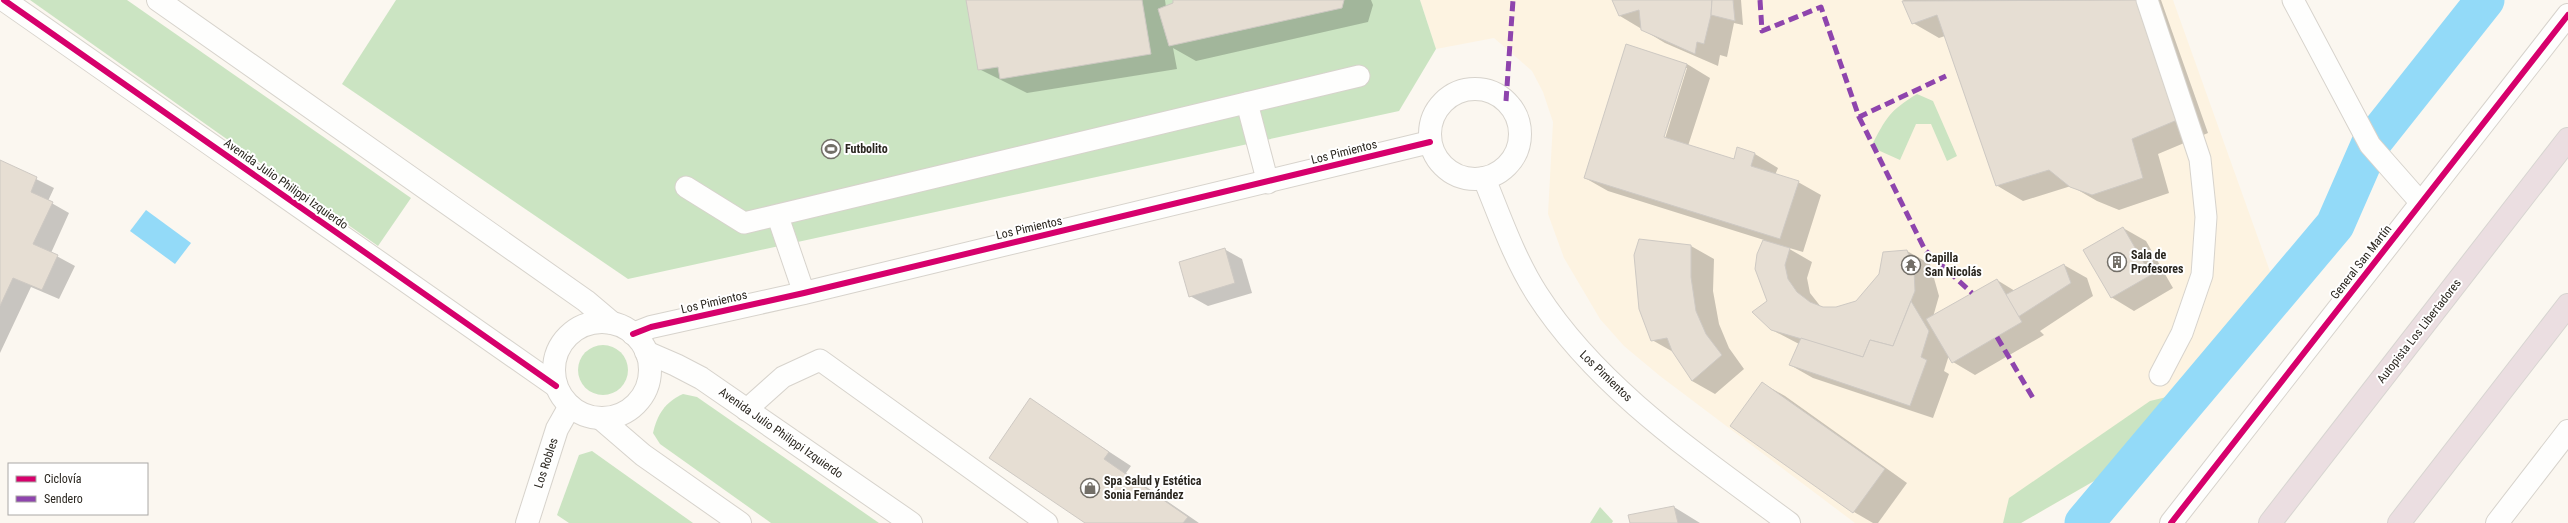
<svg xmlns="http://www.w3.org/2000/svg" width="2568" height="523" font-family="'Roboto Condensed',sans-serif">
<style>
.built{fill:#fdf3e1}
.green{fill:#cbe4c2}
.water{fill:#93daf8}
.shadow{fill:#0003;fill-rule:evenodd}
.lines{fill:none;stroke-linecap:round;stroke-linejoin:round}
.canal{stroke:#93daf8;stroke-width:39}
.building{fill:#e6ded3;stroke:#cec9c3}
.service-casing{stroke:#d7d3cc;stroke-width:23}
.minor-casing{stroke:#d7d3cc;stroke-width:24}
.tertiary-casing{stroke:#d7d3cc;stroke-width:24}
.motorway-casing{stroke:#d7d5d1;stroke-width:24}
.service{stroke:#fefefd;stroke-width:21}
.minor{stroke:#fefefd;stroke-width:22}
.tertiary{stroke:#fefefd;stroke-width:22}
.motorway{stroke:#ebdee1;stroke-width:22}
.quiet{stroke:#8e44ad;stroke-width:5;stroke-dasharray:10 5;stroke-linecap:butt}
.cycleway-casing{stroke:#fff;stroke-width:8}
.cycleway{stroke:#d6006c;stroke-width:6}
.labels{text-anchor:middle;dominant-baseline:central;stroke-width:4;stroke-linejoin:round;paint-order:stroke}
.poi-label{font-size:12px;font-weight:bold;fill:#2a261f;stroke:#fff;text-anchor:start}
.street-label{font-size:12px;fill:#2a261f;stroke:#fff}
</style>
<rect width="100%" height="100%" fill="#fbf7f0"/>
<!-- built -->
<polygon class="built" points="1420,0 2173,0 2272,277 2183,393 2101,477 2021,523 1855,523 1660,376 1624,346 1600,319 1564,258 1548,214 1553,122 1543,92 1532,71 1494,38 1436,49"/>
<!-- green -->
<g class="green">
<polygon points="30,0 127,0 411,198 378,246"/>
<polygon points="396,0 1420,0 1436,49 1399,111 628,279 342,84"/>
<path d="M1917 94 1933 101 1957 156 1947 161 1931 124H1916L1900 160 1871 147C1886 118 1889 111 1917 94Z"/>
<circle cx="603" cy="370" r="25"/>
<polygon points="2183,393 2101,477 2021,523 2003,523 2009,498 2150,401"/>
<path d="M683 394 697 397 879 523H771L660 444 653 433C657 415 665 402 683 394Z"/>
<polygon points="592,451 693,523 569,523 557,515 579,455"/>
<polygon points="1600,507 1613,521 1612,523 1590,523"/>
</g>
<!-- water -->
<polygon class="water" points="146,210 191,243 175,264 130,231"/>
<!-- shadow -->
<g class="shadow">
<polygon points="967,0 1165,0 1166,7 1175,3 1174,0 1371,0 1373,5 1368,22 1196,61 1173,48 1177,69 1027,93 979,69"/>
<polygon points="1613,0 1741,0 1743,25 1734,23 1727,57 1720,55 1718,66 1665,43 1620,16"/>
<polygon points="1903,0 2161,0 2208,133 2158,154 2169,193 2119,210 2097,201 2071,186 2023,201 1996,185 1945,36 1939,38 1913,23"/>
<path d="M1626 45 1687 64 1710 78 1688 146 1734 160 1738 149 1755 154 1778 168 1775 175 1798 182 1821 195 1803 252 1786 247 1812 262 1807 278 1810 293 1821 307 1836 308 1856 302 1907 251 1930 264 1939 296 1933 317 1997 280 2015 291 2064 265 2087 278 2093 296 2040 331 2044 335 1975 375 1953 362 1949 355 1944 371 1949 374 1933 418 1813 378 1790 365 1799 344 1772 330 1769 301 1758 254 1764 240 1608 191 1585 178ZM1685 68H1687L1664 142 1662 141Z"/>
<polygon points="0,161 54,188 48,201 69,213 51,253 75,266 59,299 31,287 0,353"/>
<polygon points="2123,228 2146,241 2173,288 2134,311 2111,297"/>
<polygon points="1691,246 1714,259 1713,291 1719,324 1729,348 1744,369 1715,394 1692,381 1675,353 1652,340"/>
<polygon points="1224,249 1242,259 1252,293 1208,306 1190,296"/>
<polygon points="1762,383 1785,396 1907,483 1878,523 1873,523 1854,512 1732,426"/>
<polygon points="1030,400 1131,466 1126,473 1199,523 1086,523"/>
<polygon points="1674,507 1700,523 1631,523"/>
</g>
<g class="lines">
<!-- canal -->
<polyline class="canal" points="2084,523 2335,225 2370,145 2485,0"/>
</g>
<!-- building -->
<g class="building">
<polygon points="966,0 1142,0 1151,54 1000,79 998,67 978,70"/>
<polygon points="1173,0 1344,0 1342,8 1169,46 1158,9 1173,3"/>
<polygon points="1612,0 1712,0 1711,15 1704,44 1697,42 1695,54 1641,30 1639,10 1619,16"/>
<polygon points="1712,0 1733,0 1735,21 1711,15"/>
<polygon points="2140,0 2182,118 2132,139 2143,178 2092,195 2070,187 2049,170 1996,186 1937,15 1912,24 1902,1"/>
<polygon points="1626,44 1687,64 1664,137 1734,159 1737,147 1755,153 1751,166 1799,181 1780,239 1584,178"/>
<polygon points="0,160 37,177 31,192 53,202 33,244 58,255 42,290 13,278 0,306"/>
<polygon points="2123,227 2151,275 2111,298 2083,250"/>
<polygon points="1639,239 1691,245 1691,277 1696,311 1706,334 1722,355 1692,381 1672,351 1667,338 1651,341 1639,309 1634,255"/>
<polygon points="1763,240 1790,248 1785,265 1788,279 1797,292 1810,302 1823,307 1836,307 1856,301 1879,274 1883,252 1907,250 1914,270 1915,291 1893,346 1870,340 1863,357 1771,330 1752,312 1767,301 1755,269 1757,254"/>
<polygon points="1225,248 1235,283 1189,297 1179,262"/>
<polygon points="2064,264 2071,283 2018,317 2005,295"/>
<polygon points="1997,279 2022,322 1952,363 1926,319"/>
<polygon points="1911,301 1929,331 1921,357 1927,360 1910,406 1789,365 1801,338 1863,357 1870,340 1893,346"/>
<polygon points="1762,382 1885,469 1853,513 1730,426"/>
<polygon points="1030,398 1109,452 1104,459 1188,517 1183,523 1085,523 989,458"/>
<polygon points="1674,506 1678,523 1630,523 1628,515"/>
</g>
<g class="lines">
<!-- service casing -->
<g class="service-casing">
<g id="service">
<polyline points="2147,0 2200,159 2206,217 2202,275 2182,333 2160,375"/>
<polyline points="2293,0 2370,145 2421,203"/>
<polyline points="1247,103 1268,183"/>
<polyline points="686,187 744,223 1359,76"/>
<polyline points="778,217 804,293"/>
<polyline points="746,410 783,377 820,360 1047,523"/>
</g>
</g>
<!-- minor casing -->
<g class="minor-casing">
<g id="minor">
<polyline points="4,0 556,386"/>
<polyline points="158,0 586,301 612,323"/>
<circle cx="1475" cy="134" r="45"/>
<path d="M1484 178C1500 217 1514 258 1537 294 1598 389 1699 456 1789 523"/>
<circle cx="602" cy="370" r="48"/>
<polyline points="633,334 651,327 804,293 1430,142"/>
<polyline points="646,352 676,365 701,378 911,523"/>
<polyline points="600,418 643,455 740,523"/>
<polyline points="527,523 557,429 570,406"/>
</g>
</g>
<!-- tertiary casing -->
<g class="tertiary-casing">
<g id="tertiary">
<polyline points="2171,523 2568,15"/>
<polyline points="2497,523 2568,431"/>
</g>
</g>
<!-- motorway casing -->
<g class="motorway-casing">
<g id="motorway">
<polyline points="2270,523 2568,139"/>
<polyline points="2399,523 2568,305"/>
</g>
</g>
<!-- service -->
<use href="#service" class="service"/>
<!-- minor -->
<use href="#minor" class="minor"/>
<!-- tertiary -->
<use href="#tertiary" class="tertiary"/>
<!-- motorway -->
<use href="#motorway" class="motorway"/>
<!-- quiet -->
<g class="quiet">
<polyline points="1760,0 1762,31 1821,7 1859,117 1946,76"/>
<polyline points="1506,101 1513,0"/>
<polyline points="1859,117 1925,250 1972,293"/>
<polyline points="1997,337 2033,398"/>
</g>
<!-- cycleway casing -->
<g class="cycleway-casing">
<g id="cycleway">
<polyline points="4,0 556,386"/>
<polyline points="633,334 651,327 804,293 1430,142"/>
<polyline points="2171,523 2568,15"/>
</g>
</g>
<!-- cycleway -->
<use href="#cycleway" class="cycleway"/>
</g>
<!-- icons -->
<defs>
<g id="stadium-ring" transform="scale(1)"><circle r="9.5" fill="#fff" stroke="#736f68" stroke-width="1.5"/><path d="M0-5a6.5 5 0 1 0 0 10a6.5 5 0 1 0 0-10ZM-3.5-1.8h7v3.6h-7Z" fill="#736f68"/></g>
<g id="building-ring" transform="scale(1)"><circle r="9.5" fill="#fff" stroke="#736f68" stroke-width="1.5"/><path d="M-4-6H4V6H1V3H-1V6H-4ZM-2.5-4.3h1.7v1.8h-1.7ZM.8-4.3h1.7v1.8H.8ZM-2.5-1h1.7V.8h-1.7ZM.8-1h1.7V.8H.8Z" fill="#736f68"/></g>
<g id="temple-ring" transform="scale(1)"><circle r="9.5" fill="#fff" stroke="#736f68" stroke-width="1.5"/><path d="M0-6L5-2H3V0L6.5 2.5H4V6H1.5V3h-3V6H-4V2.5H-6.5L-3 0V-2H-5Z" fill="#736f68"/></g>
<g id="shop-ring" transform="scale(1)"><circle r="9.5" fill="#fff" stroke="#736f68" stroke-width="1.5"/><path d="M-5-2.5h2.3a2.7 3.5 0 0 1 5.4 0H5L5.5 6h-11ZM-1.5-2.5h3a1.5 2.3 0 0 0-3 0Z" fill="#736f68"/></g>
</defs>
<g fill-rule="evenodd">
<use href="#stadium-ring" x="831" y="149"/>
<use href="#building-ring" x="2117" y="262"/>
<use href="#temple-ring" x="1911" y="265"/>
<use href="#shop-ring" x="1090" y="488"/>
</g>
<g class="labels">
<!-- poi labels -->
<g class="poi-label">
<text x="845" y="149">Futbolito</text>
<text x="2131" y="255">Sala de<tspan x="2131" dy="14">Profesores</tspan></text>
<text x="1925" y="258">Capilla<tspan x="1925" dy="14">San Nicolás</tspan></text>
<text x="1104" y="481">Spa Salud y Estética<tspan x="1104" dy="14">Sonia Fernández</tspan></text>
</g>
<!-- street labels -->
<g class="street-label">
<text transform="translate(1344 152) rotate(-14)">Los Pimientos</text>
<text transform="translate(286 184) rotate(35)">Avenida Julio Philippi Izquierdo</text>
<text transform="translate(1029 228) rotate(-13)">Los Pimientos</text>
<text transform="translate(2361 262) rotate(-52)">General San Martín</text>
<text transform="translate(714 302) rotate(-13)">Los Pimientos</text>
<text transform="translate(2419 331) rotate(-52)">Autopista Los Libertadores</text>
<text transform="translate(1606 376) rotate(44)">Los Pimientos</text>
<text transform="translate(781 433) rotate(35)">Avenida Julio Philippi Izquierdo</text>
<text transform="translate(546 463) rotate(-72)">Los Robles</text>
</g>
</g>
<!-- legend -->
<rect x="8" y="463" width="140" height="52" fill="#ffffff" stroke="#aaa8a5"/>
<rect x="16" y="476" width="20" height="6" fill="#d6006c" stroke="#aaa8a5"/>
<text x="44" y="483" font-size="12" fill="#2a261f">Ciclovía</text>
<rect x="16" y="496" width="20" height="6" fill="#8e44ad" stroke="#aaa8a5"/>
<text x="44" y="503" font-size="12" fill="#2a261f">Sendero</text>
</svg>
